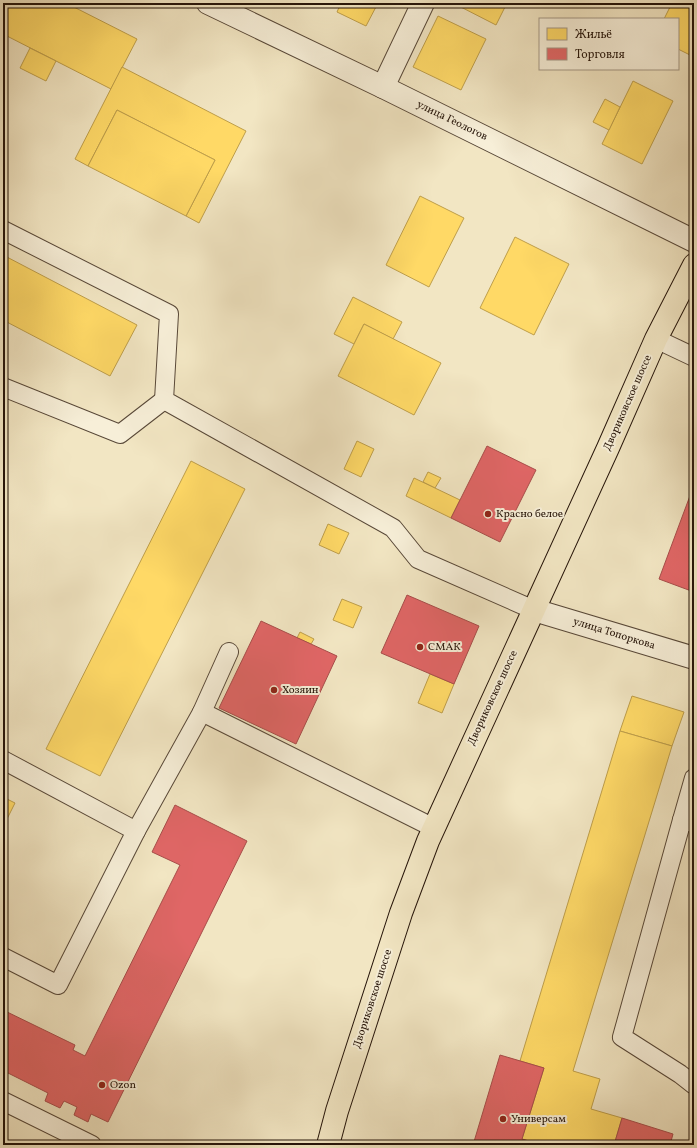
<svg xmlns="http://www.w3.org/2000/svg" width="697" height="1148" font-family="Vollkorn,serif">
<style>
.homes{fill:#ffd966;stroke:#be9e4a}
.shops{fill:#e06666;stroke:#a84d4a}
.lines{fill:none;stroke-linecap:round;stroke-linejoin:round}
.lane-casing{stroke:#584838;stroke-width:20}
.street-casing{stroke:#584838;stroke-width:24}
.primary-casing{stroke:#251409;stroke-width:24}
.lane{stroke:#f7efd8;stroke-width:18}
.street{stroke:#f7efd8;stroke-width:22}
.primary{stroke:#f2e6c3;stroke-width:22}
.poi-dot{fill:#8f2418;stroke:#f7efd8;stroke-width:1.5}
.labels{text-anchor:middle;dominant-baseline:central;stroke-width:4;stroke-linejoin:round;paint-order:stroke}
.street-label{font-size:11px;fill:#251409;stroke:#f7efd8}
.poi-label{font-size:11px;fill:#251409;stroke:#f7efd8;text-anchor:start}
</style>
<rect width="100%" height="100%" fill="#f2e6c3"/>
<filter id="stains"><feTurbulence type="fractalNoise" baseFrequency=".005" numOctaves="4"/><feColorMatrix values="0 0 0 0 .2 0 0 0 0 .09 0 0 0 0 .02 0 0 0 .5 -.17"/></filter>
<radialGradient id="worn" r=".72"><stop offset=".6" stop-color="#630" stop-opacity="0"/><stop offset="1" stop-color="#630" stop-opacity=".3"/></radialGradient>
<!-- homes -->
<g class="homes">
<polygon points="3,3 66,3 137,39 111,89 3,34"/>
<polygon points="341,3 378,3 366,26 337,12"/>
<polygon points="455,3 507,3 496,25 455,4"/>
<polygon points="672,3 694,3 694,57 678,49 678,19 664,19"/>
<polygon points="438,16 486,39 461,90 413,67"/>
<polygon points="30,48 56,61 46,81 20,68"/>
<polygon points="122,67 246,131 199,223 186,216 215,160 117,110 88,166 75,159"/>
<polygon points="633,81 673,101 642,164 602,144"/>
<polygon points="605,99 620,107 609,130 593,122"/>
<polygon points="117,110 215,160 186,216 88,166"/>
<polygon points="420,196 464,218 429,287 386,265"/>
<polygon points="515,237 569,264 534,335 480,308"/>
<polygon points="3,255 137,325 110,376 3,320"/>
<polygon points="353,297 402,322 393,339 364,324 354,344 334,334"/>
<polygon points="364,324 441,363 414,415 338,376"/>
<polygon points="357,441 374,449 361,477 344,469"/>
<polygon points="191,461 245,489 100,776 46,749"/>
<polygon points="428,472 441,478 435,488 423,482"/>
<polygon points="414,478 460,500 451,518 406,496"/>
<polygon points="328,524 349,533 339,554 319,545"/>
<polygon points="342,599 362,607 353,628 333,620"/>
<polygon points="300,632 314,639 311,644 297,638"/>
<polygon points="430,674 454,684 442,713 418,703"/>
<polygon points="632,696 684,712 672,746 620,731"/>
<polygon points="620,731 672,746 573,1071 600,1079 591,1109 622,1118 614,1145 542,1145 522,1139 544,1068 520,1061"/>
<polygon points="3,797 15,803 3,827"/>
</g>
<!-- shops -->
<g class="shops">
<polygon points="487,446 536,470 500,542 451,518"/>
<polygon points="694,485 694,592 659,579"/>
<polygon points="407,595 479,626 454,684 381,653"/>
<polygon points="261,621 337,656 296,744 219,708"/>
<polygon points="175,805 247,841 108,1122 91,1114 88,1122 74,1115 77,1107 64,1101 60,1108 45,1101 48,1093 6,1072 3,1077 3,1010 75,1045 73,1050 85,1056 180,865 152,852"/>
<polygon points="500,1055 544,1068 522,1139 542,1145 473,1145"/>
<polygon points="622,1118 673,1134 670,1145 614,1145"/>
</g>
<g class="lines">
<!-- lane casing -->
<g class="lane-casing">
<g id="lane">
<polyline points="3,230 169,314 164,400 393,528 418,559 534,610"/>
<polyline points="656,339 694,357"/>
<polyline points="3,387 120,434 164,400"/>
<polyline points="229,652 202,712 434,828"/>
<polyline points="3,760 136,831"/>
<polyline points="682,820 694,778"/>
<polyline points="694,823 682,820 622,1037 680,1074 694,1085"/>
<polyline points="3,957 58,985 136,831 202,712"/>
<polyline points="3,1101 92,1145"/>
</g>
</g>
<!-- street casing -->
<g class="street-casing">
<g id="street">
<polyline points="208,3 383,87 694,241"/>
<polyline points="383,87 423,3"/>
<polyline points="534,610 694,658"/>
</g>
</g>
<!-- primary casing -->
<g class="primary-casing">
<polyline id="primary" points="328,1145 337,1111 401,913 428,841 608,448 656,339 694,265"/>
</g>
<!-- lane -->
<use href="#lane" class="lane"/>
<!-- street -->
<use href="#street" class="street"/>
<!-- primary -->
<use href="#primary" class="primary"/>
</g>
<!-- markers -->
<g class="poi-dot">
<circle cx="488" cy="514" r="4"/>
<circle cx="420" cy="647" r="4"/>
<circle cx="274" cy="690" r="4"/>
<circle cx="102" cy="1085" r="4"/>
<circle cx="503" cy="1119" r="4"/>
</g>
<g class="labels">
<!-- street labels -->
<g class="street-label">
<text transform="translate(452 121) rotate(26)">улица Геологов</text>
<text transform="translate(628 403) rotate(-66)">Двориковское шоссе</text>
<text transform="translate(614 634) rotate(17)">улица Топоркова</text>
<text transform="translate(493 698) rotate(-65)">Двориковское шоссе</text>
<text transform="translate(373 999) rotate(-72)">Двориковское шоссе</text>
</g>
<!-- poi labels -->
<g class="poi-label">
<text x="496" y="514">Красно белое</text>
<text x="428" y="647">СМАК</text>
<text x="282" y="690">Хозяин</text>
<text x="110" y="1085">Ozon</text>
<text x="511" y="1119">Универсам</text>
</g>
</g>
<!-- margin -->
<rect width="697" height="1148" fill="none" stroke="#f2e6c3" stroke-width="16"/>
<rect x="4" y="4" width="689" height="1140" fill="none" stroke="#251409" stroke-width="2"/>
<rect x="8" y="8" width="681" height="1132" fill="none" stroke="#251409"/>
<!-- legend -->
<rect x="539" y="18" width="140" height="52" fill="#f7efd8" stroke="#a39785"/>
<rect x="547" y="28" width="20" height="12" fill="#ffd966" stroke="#a39785"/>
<text x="575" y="38" font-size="12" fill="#251409">Жильё</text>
<rect x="547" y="48" width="20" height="12" fill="#e06666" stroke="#a39785"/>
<text x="575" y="58" font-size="12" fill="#251409">Торговля</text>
<rect width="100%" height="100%" filter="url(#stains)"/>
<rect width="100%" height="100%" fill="url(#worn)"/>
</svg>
